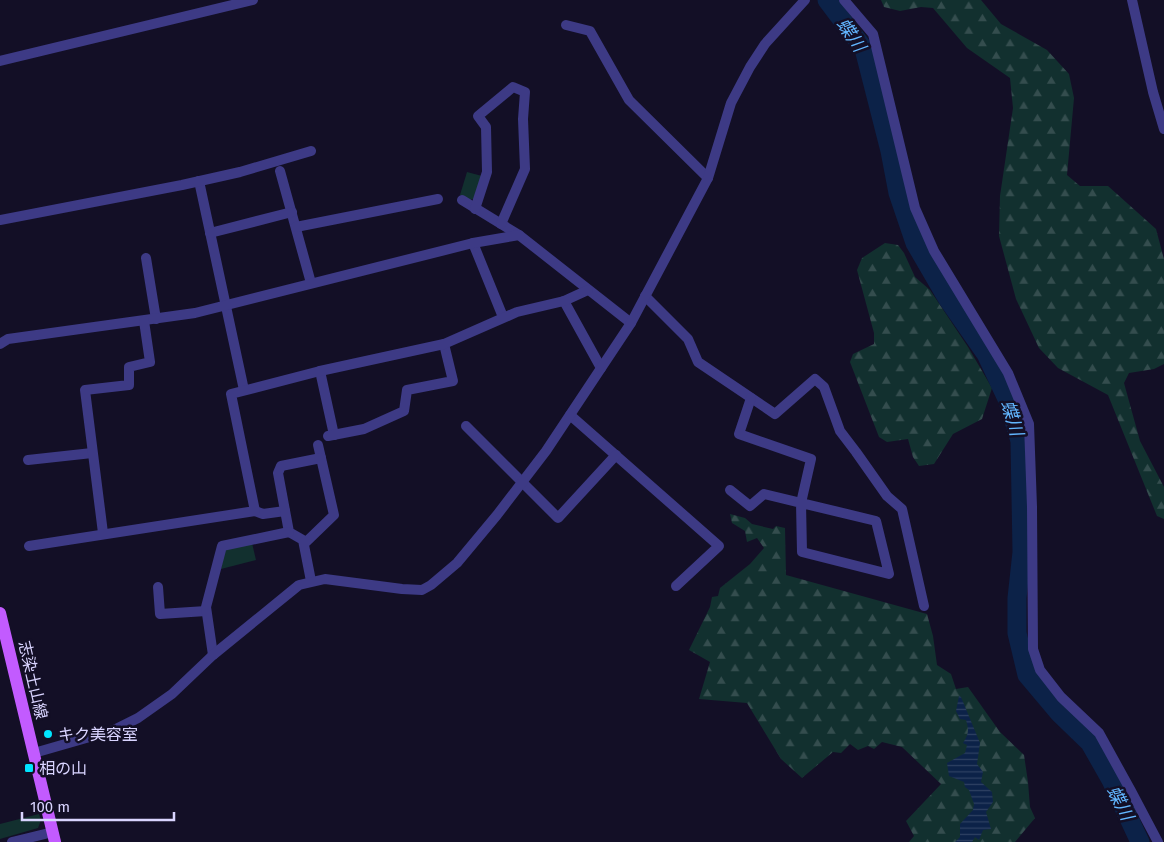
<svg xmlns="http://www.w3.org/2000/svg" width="1164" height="842" font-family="'Fira Sans','Noto Sans JP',sans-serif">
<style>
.green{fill:#12302f}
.forest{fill:url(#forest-firs)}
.water{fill:url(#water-rules)}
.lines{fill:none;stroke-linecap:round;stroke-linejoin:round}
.river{stroke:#0c2248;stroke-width:19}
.minor{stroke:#3d3a85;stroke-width:10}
.major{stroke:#c25bff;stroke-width:12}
.poi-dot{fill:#00e5ff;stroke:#130f26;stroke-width:2}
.labels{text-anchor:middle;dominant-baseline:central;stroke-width:5;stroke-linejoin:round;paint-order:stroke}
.street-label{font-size:16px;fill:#d9d4ff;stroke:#130f26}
.poi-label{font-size:16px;fill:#d9d4ff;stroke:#130f26;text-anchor:start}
.water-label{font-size:18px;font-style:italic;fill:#62b6ff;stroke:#130f26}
</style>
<defs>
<pattern id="forest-firs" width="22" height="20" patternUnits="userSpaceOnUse" patternTransform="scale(1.25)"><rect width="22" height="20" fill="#12302f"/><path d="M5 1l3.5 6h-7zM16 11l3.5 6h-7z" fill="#344d4e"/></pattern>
<pattern id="water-rules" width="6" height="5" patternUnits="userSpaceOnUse" patternTransform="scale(1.25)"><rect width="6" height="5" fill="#0c2248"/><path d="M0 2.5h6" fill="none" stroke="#2f4163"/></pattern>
</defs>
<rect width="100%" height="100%" fill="#130f26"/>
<!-- green -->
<g class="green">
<polygon points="467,172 482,176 476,198 470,200 460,195"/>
<polygon points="252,543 256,560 221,569 225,549"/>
<polygon points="39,814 41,820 38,828 0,839 0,824"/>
</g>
<!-- forest -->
<g class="forest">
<polygon points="881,0 981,0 1001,24 1047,50 1069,74 1074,98 1067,175 1080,186 1108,186 1156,229 1164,259 1164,364 1154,369 1129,373 1124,383 1140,441 1164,487 1164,519 1157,516 1108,395 1058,368 1039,348 1016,299 999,236 1000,196 1013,108 1010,78 967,48 933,8 921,7 900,11 884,7"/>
<polygon points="885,243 898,245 904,253 915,277 930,290 968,347 992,388 982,419 953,434 934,464 919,466 913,457 908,439 887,442 879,437 850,362 853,354 874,344 874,333 857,270 862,258"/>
<polygon points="730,514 745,518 752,524 773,529 776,526 785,528 786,575 927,614 933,636 937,665 951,674 956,689 968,687 1000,732 1024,755 1028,782 1030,807 1035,818 1015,842 909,842 914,836 906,821 941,784 902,747 882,742 874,749 868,746 858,750 850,744 841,753 833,752 802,778 781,759 747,703 699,699 710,662 689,650 710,607 712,597 718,596 720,588 750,564 764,548 757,538 747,542 745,531 732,523"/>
</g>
<!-- water -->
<path class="water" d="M959 696 961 697 980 743 977 764 983 772 981 782 992 792 993 802 986 812 991 829 983 830 979 840 975 837 972 842H955L960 837V824L973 810 974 804 969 790 965 787 964 782 949 776 947 763 965 753 967 745 963 743C969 734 969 730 966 720L960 719 956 711Z"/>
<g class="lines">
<!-- river -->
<polyline class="river" points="827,0 864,49 890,151 898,193 915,243 947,298 986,354 1008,401 1020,441 1022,552 1017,598 1017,633 1027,675 1059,713 1090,743 1111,780 1140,842"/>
<!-- minor -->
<g class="minor">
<polyline points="844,0 873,34 915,208 934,251 1008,373 1029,424 1032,507 1033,649 1040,670 1061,697 1099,733 1131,791 1158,842"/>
<polyline points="1132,0 1153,92 1164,129"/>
<polyline points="566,25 590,31 629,100 708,178"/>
<polyline points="0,61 253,0"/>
<polyline points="280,171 311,283"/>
<polyline points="199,181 244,390"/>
<polyline points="462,200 519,235"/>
<polyline points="475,209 487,172 486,127 478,116 513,87 525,92 523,119 525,169 501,224"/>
<polyline points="0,220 182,185 240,172 311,151"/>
<polyline points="296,227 438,199"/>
<polyline points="210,233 292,212"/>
<polyline points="473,243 503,317"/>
<polyline points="146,258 156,319"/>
<polyline points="645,296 688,339 698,362 775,414 815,379 824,387 840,431 856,452 887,496 902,509 924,606"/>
<polyline points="564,301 601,368"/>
<polyline points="0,344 8,339 195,313 473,243 519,235 631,323"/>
<polyline points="320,371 334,435"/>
<polyline points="570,415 719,546 676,586"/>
<polyline points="466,426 558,518 616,455"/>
<polyline points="328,436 364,429 404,411 407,390 453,381 444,344"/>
<polyline points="318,445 321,458"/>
<polyline points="28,460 92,453"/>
<polyline points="730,490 750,506 764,494 876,521 889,574 802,552 801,503 811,459 739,434 751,398"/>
<polyline points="255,511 263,514 285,511"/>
<polyline points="103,533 85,390 129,385 129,367 150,362 144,321"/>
<polyline points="304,544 334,515 321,458 281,466 278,473 289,532 303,540 311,581"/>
<polyline points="29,546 255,511 231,394 320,371 444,344 517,312 564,301 588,290"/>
<polyline points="158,587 160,614 206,611"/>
<polyline points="213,655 206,607 222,546 289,532"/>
<polyline points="34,753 114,730 138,718 172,694 213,655 299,585 325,579 402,589 422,590 431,585 457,563 497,515 546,451 631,323 708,178 731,103 750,67 765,44 805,0"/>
<polyline points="12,842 53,832"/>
</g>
<!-- major -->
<polyline class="major" points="0,613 55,842"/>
</g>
<!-- markers -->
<g class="poi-dot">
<circle cx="48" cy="734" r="5"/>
<rect x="24" y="763" width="10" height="10" rx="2.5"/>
</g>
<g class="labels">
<!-- street labels -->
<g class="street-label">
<text transform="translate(33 680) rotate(77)">志染土山線</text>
</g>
<!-- poi labels -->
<g class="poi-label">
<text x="58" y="734">キク美容室</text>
<text x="39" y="768">相の山</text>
</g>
<!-- water labels -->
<g class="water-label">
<text transform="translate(851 35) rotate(56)">蝶川</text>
<text transform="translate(1012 418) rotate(73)">蝶川</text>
<text transform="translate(1120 803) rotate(63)">蝶川</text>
</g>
</g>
<!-- scale -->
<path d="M22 812v8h152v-8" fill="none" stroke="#d9d4ff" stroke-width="2.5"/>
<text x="30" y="812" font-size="15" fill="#d9d4ff" stroke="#130f26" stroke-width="4" paint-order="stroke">100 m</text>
</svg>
